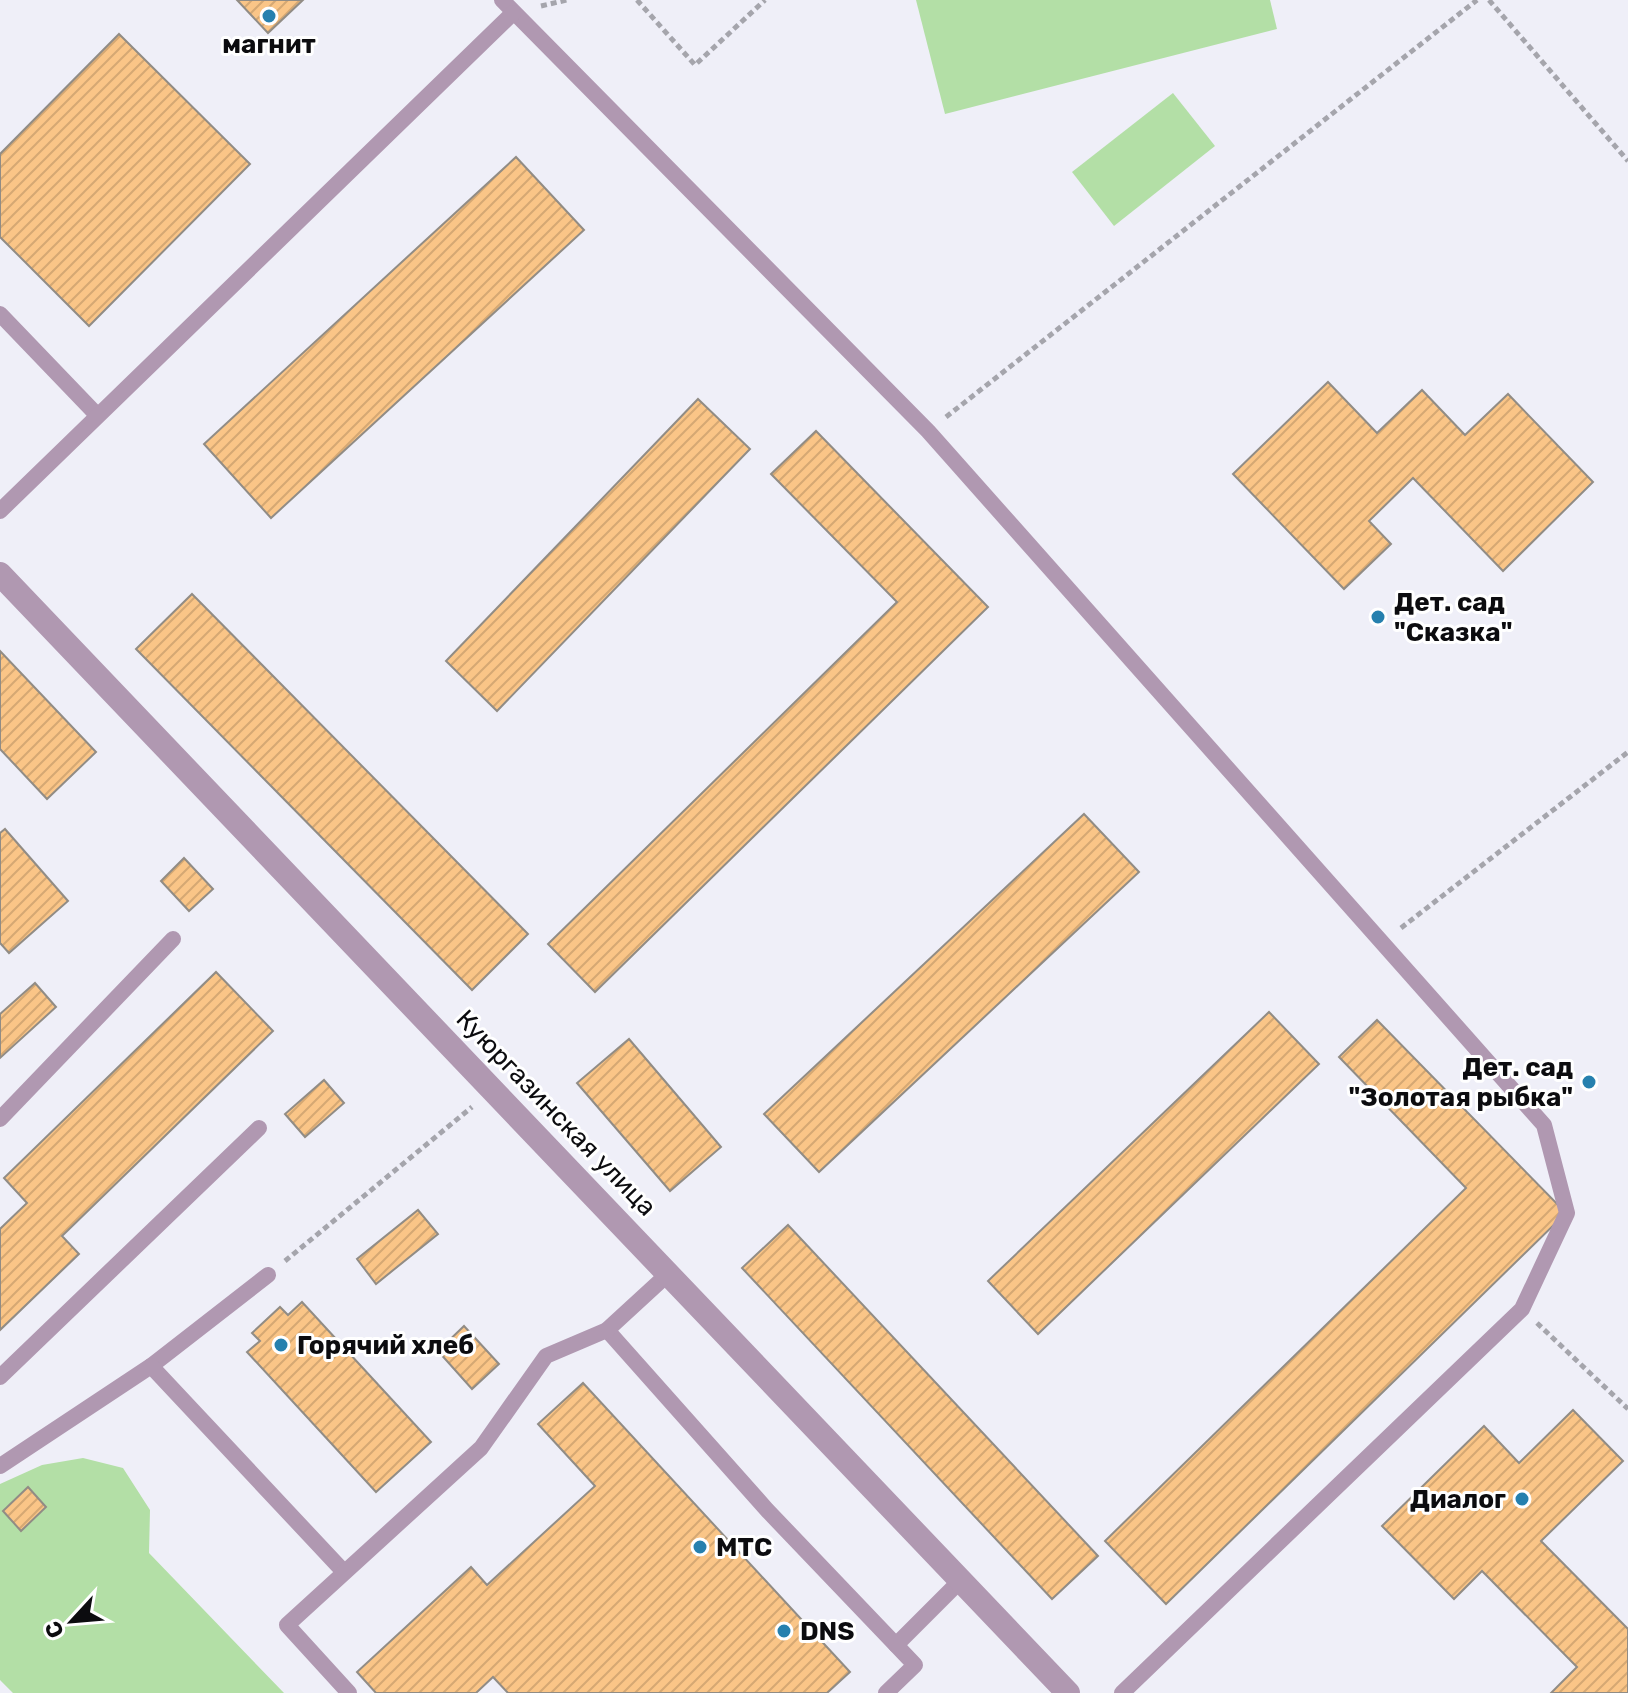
<svg xmlns="http://www.w3.org/2000/svg" width="1628" height="1693" font-family="Rubik,sans-serif">
<style>
.grass{fill:#b3dfa6}
.building{fill:url(#building-hatch);stroke:#918c85;stroke-width:2}
.lines{fill:none;stroke-linecap:round;stroke-linejoin:round}
.path{stroke:#a5a5ac;stroke-width:5;stroke-dasharray:6 4;stroke-linecap:butt}
.lane{stroke:#b098b1;stroke-width:16}
.street{stroke:#b098b1;stroke-width:24}
.poi-dot{fill:#2680ae;stroke:#fff;stroke-width:3}
.labels{text-anchor:middle;dominant-baseline:central;stroke-width:6;stroke-linejoin:round;paint-order:stroke}
.poi-label{font-size:26px;font-weight:bold;fill:#0c0c0f;stroke:#fff;text-anchor:start}
.street-label{font-size:26px;fill:#0c0c0f;stroke:#fff}
</style>
<defs>
<pattern id="building-hatch" width="6" height="6" patternUnits="userSpaceOnUse" patternTransform="scale(2)"><rect width="6" height="6" fill="#fac587"/><path d="M-1 1l2-2M0 6l6-6M5 7l2-2" fill="none" stroke="#d5a873"/></pattern>
</defs>
<rect width="100%" height="100%" fill="#efeff8"/>
<!-- grass -->
<g class="grass">
<polygon points="916,0 1270,0 1277,29 945,114"/>
<polygon points="1173,93 1215,146 1114,226 1072,172"/>
<polygon points="83,1458 123,1468 150,1510 149,1553 284,1693 13,1693 0,1680 0,1484 42,1465"/>
</g>
<!-- building -->
<g class="building">
<polygon points="237,0 303,0 268,33"/>
<polygon points="119,34 250,164 89,326 0,237 0,154"/>
<polygon points="516,157 584,230 271,518 204,444"/>
<polygon points="1328,382 1377,433 1422,390 1465,435 1508,394 1593,482 1503,571 1413,478 1369,521 1391,544 1344,589 1233,474"/>
<polygon points="698,399 750,449 497,711 446,661"/>
<polygon points="816,431 988,607 595,992 548,944 897,602 771,474"/>
<polygon points="192,594 528,934 472,990 136,649"/>
<polygon points="0,651 96,752 47,799 0,749"/>
<polygon points="1084,814 1139,872 819,1172 764,1114"/>
<polygon points="5,829 68,901 9,953 0,943 0,833"/>
<polygon points="184,858 213,889 189,911 161,881"/>
<polygon points="216,972 273,1031 62,1236 79,1254 0,1330 0,1229 27,1203 4,1178"/>
<polygon points="35,983 56,1007 0,1058 0,1014"/>
<polygon points="1269,1012 1319,1064 1038,1334 988,1281"/>
<polygon points="1377,1020 1566,1213 1166,1604 1105,1541 1466,1188 1339,1057"/>
<polygon points="629,1039 721,1147 670,1191 577,1083"/>
<polygon points="324,1080 344,1103 305,1137 285,1114"/>
<polygon points="418,1210 438,1234 376,1284 357,1259"/>
<polygon points="788,1225 1098,1556 1052,1599 742,1268"/>
<polygon points="302,1302 431,1442 376,1492 247,1352 260,1341 252,1333 280,1307 288,1315"/>
<polygon points="464,1326 499,1364 472,1389 438,1351"/>
<polygon points="583,1383 850,1672 827,1693 508,1693 493,1677 476,1693 376,1693 357,1672 471,1567 487,1585 595,1486 538,1424"/>
<polygon points="1573,1410 1623,1461 1541,1541 1628,1629 1628,1693 1551,1693 1577,1667 1482,1571 1454,1599 1382,1526 1484,1426 1519,1463"/>
<polygon points="28,1487 46,1507 21,1531 3,1511"/>
</g>
<g class="lines">
<!-- path -->
<g class="path">
<polyline points="637,0 695,65 765,0"/>
<polyline points="1489,0 1628,161"/>
<polyline points="541,6 567,0"/>
<polyline points="946,417 1477,0"/>
<polyline points="1401,928 1628,752"/>
<polyline points="285,1261 472,1107"/>
<polyline points="1537,1323 1628,1409"/>
</g>
<!-- lane -->
<g class="lane">
<polyline points="502,0 928,431 1544,1125 1567,1213 1522,1309 1122,1693"/>
<polyline points="0,314 97,415"/>
<polyline points="0,511 513,13"/>
<polyline points="0,1119 173,939"/>
<polyline points="607,1330 767,1510 896,1645"/>
<polyline points="151,1366 268,1275"/>
<polyline points="0,1377 259,1128"/>
<polyline points="0,1466 151,1366 344,1572"/>
<polyline points="349,1693 287,1625 481,1448 546,1356 607,1330 669,1273"/>
<polyline points="886,1693 915,1665 896,1645 961,1580"/>
</g>
<!-- street -->
<polyline class="street" points="0,574 1068,1693"/>
</g>
<!-- markers -->
<g class="poi-dot">
<circle cx="269" cy="16" r="8"/>
<circle cx="1378" cy="617" r="8"/>
<circle cx="1589" cy="1082" r="8"/>
<circle cx="281" cy="1345" r="8"/>
<circle cx="1522" cy="1499" r="8"/>
<circle cx="700" cy="1547" r="8"/>
<circle cx="784" cy="1631" r="8"/>
</g>
<g class="labels">
<!-- poi labels -->
<g class="poi-label">
<text x="269" y="44" text-anchor="middle">магнит</text>
<text x="1394" y="602">Дет. сад<tspan x="1394" dy="30">"Сказка"</tspan></text>
<text x="1573" y="1067" text-anchor="end">Дет. сад<tspan x="1573" dy="30">"Золотая рыбка"</tspan></text>
<text x="297" y="1345">Горячий хлеб</text>
<text x="1506" y="1499" text-anchor="end">Диалог</text>
<text x="716" y="1547">МТС</text>
<text x="800" y="1631">DNS</text>
</g>
<!-- street labels -->
<g class="street-label">
<text transform="translate(556 1113) rotate(46)">Куюргазинская улица</text>
</g>
</g>
<!-- north arrow -->
<g transform="translate(72 1621) rotate(244)" stroke="#ffffff" stroke-width="6" paint-order="stroke">
<path d="M0-6L14 30L0 20L-14 30Z" fill="#0c0c0f"/>
<text y="-12" font-size="22" font-weight="bold" text-anchor="middle" fill="#0c0c0f">С</text>
</g>
</svg>
